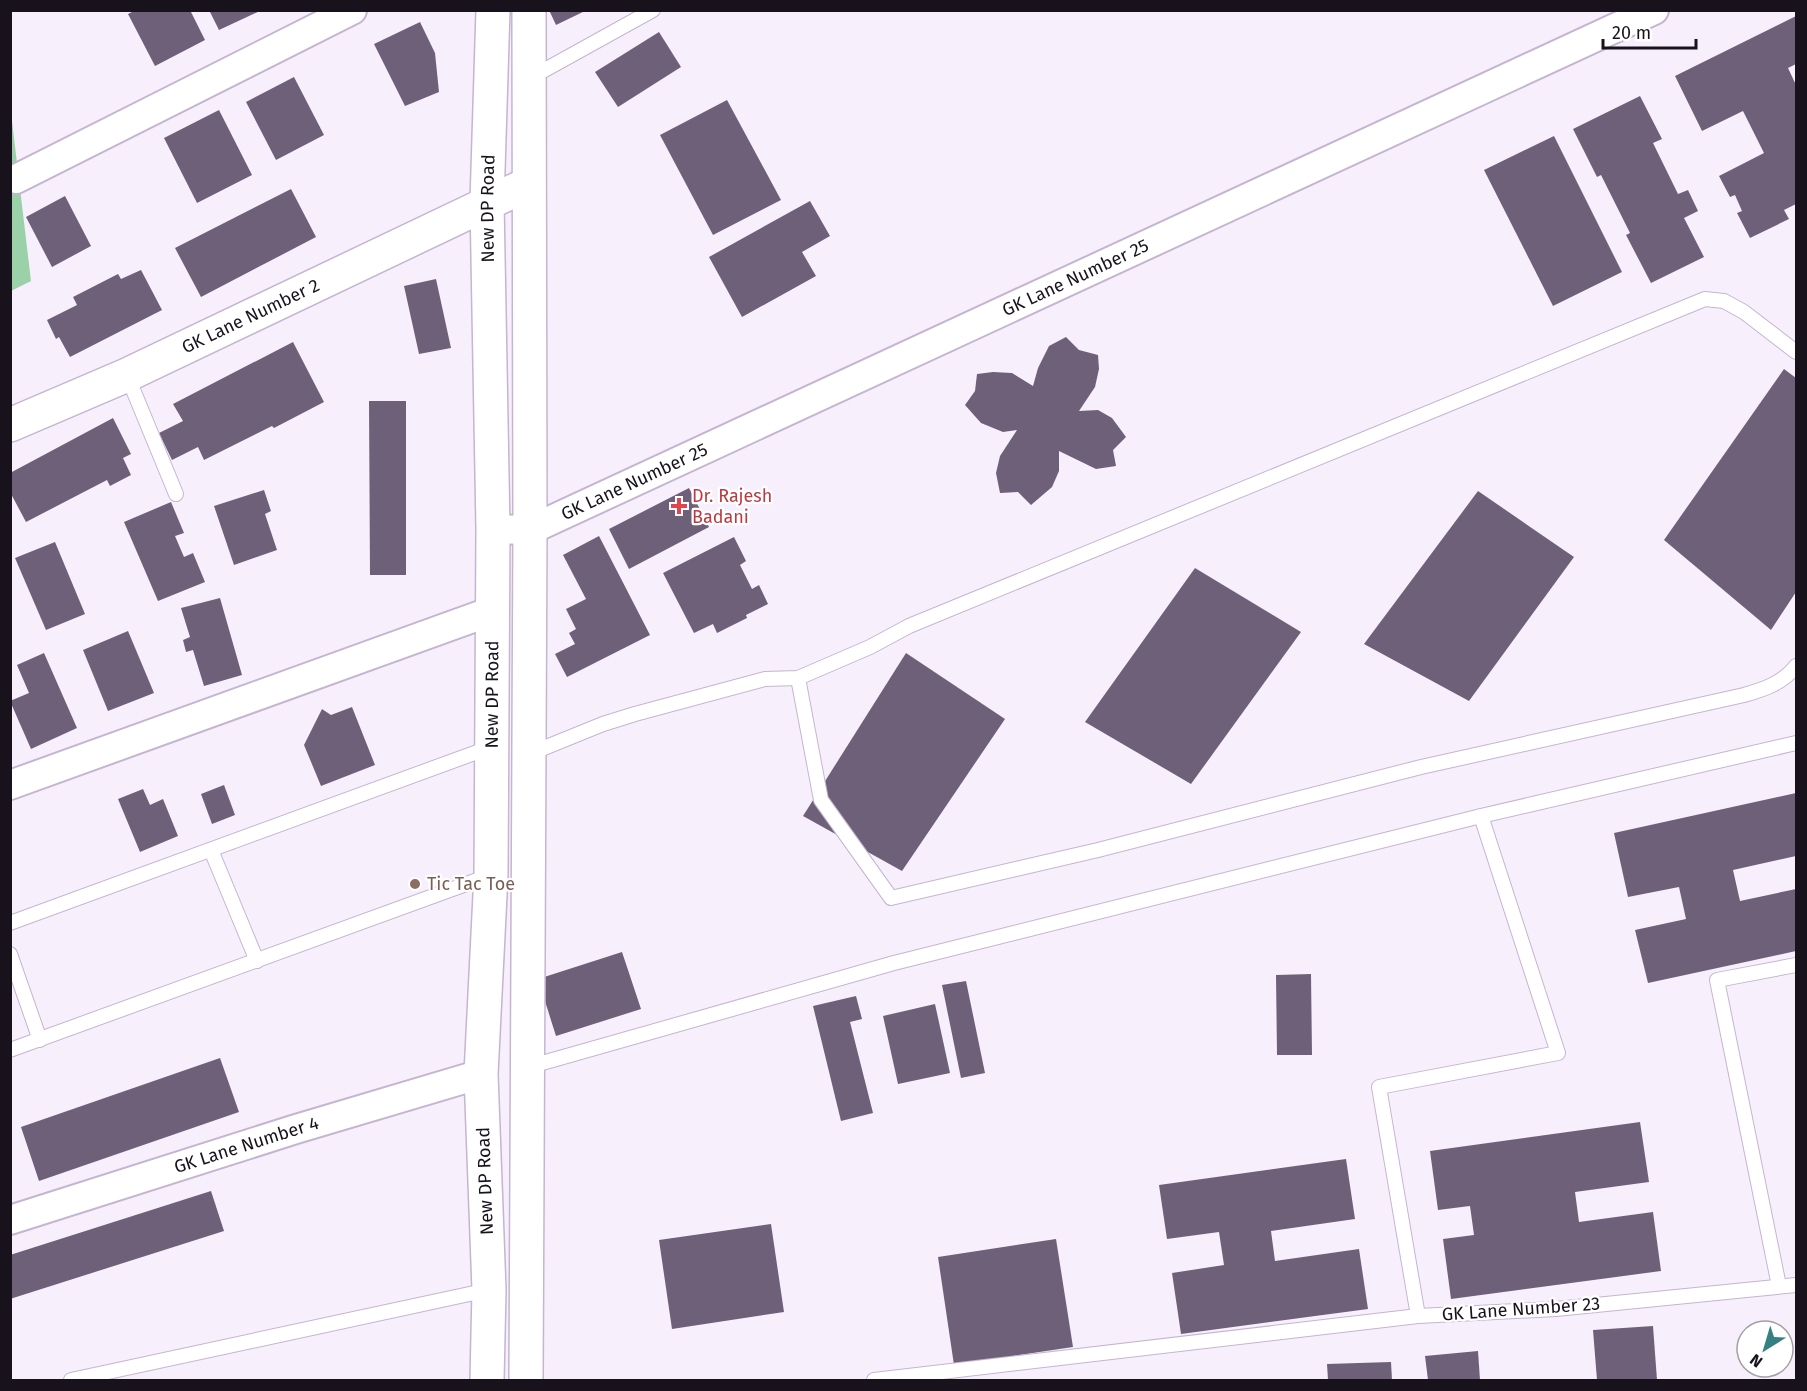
<svg xmlns="http://www.w3.org/2000/svg" width="1807" height="1391" font-family="'Fira Sans',sans-serif">
<style>
.green{fill:#9bd1a8}
.building{fill:#6e6078}
.lines{fill:none;stroke-linecap:round;stroke-linejoin:round}
.service-casing{stroke:#c5b5d0;stroke-width:16}
.minor-casing{stroke:#c5b5d0;stroke-width:32}
.tertiary-casing{stroke:#c5b5d0;stroke-width:36}
.secondary-casing{stroke:#c5b5d0;stroke-width:36}
.service{stroke:#fff;stroke-width:14}
.minor{stroke:#fff;stroke-width:28}
.tertiary{stroke:#fff;stroke-width:33}
.secondary{stroke:#fff;stroke-width:33}
.health-dot{fill:#e0444e;stroke:#fff;stroke-width:2}
.education-dot{fill:#8d6e63;stroke:#fff;stroke-width:2}
.labels{text-anchor:middle;dominant-baseline:central;stroke-width:4.5;stroke-linejoin:round;paint-order:stroke}
.street-label{font-size:18px;fill:#18121c;stroke:#fff}
.health-label{font-size:18px;fill:#be3a42;stroke:#fff;text-anchor:start}
.education-label{font-size:18px;fill:#785e54;stroke:#fff;text-anchor:start}
</style>
<rect width="100%" height="100%" fill="#f7f0fc"/>
<!-- green -->
<polygon class="green" points="10,104 31,281 11,291 10,291"/>
<!-- building -->
<g class="building">
<polygon points="136,10 190,10 205,40 155,66 128,14"/>
<polygon points="209,10 262,10 219,30"/>
<polygon points="549,10 587,10 556,25"/>
<polygon points="1796,16 1796,64 1788,68 1796,85 1796,204 1784,210 1789,219 1750,238 1737,213 1742,211 1735,195 1730,197 1719,176 1764,153 1743,111 1702,131 1675,76"/>
<polygon points="420,22 435,53 439,92 405,106 374,44"/>
<polygon points="659,32 681,67 618,107 595,72"/>
<polygon points="294,77 324,135 276,160 246,102"/>
<polygon points="1640,96 1662,139 1653,143 1678,194 1688,190 1698,211 1684,218 1704,257 1651,283 1626,235 1630,233 1601,175 1597,177 1573,129"/>
<polygon points="727,100 781,200 713,235 660,135"/>
<polygon points="219,110 252,175 197,203 164,138"/>
<polygon points="1554,136 1622,272 1553,306 1484,170"/>
<polygon points="291,189 316,237 201,297 175,248"/>
<polygon points="65,196 91,246 52,267 26,217"/>
<polygon points="810,201 830,236 802,252 816,276 742,317 709,257"/>
<polygon points="141,270 162,310 70,357 59,337 56,339 47,320 77,305 73,297 118,274 121,279"/>
<polygon points="436,279 451,348 419,354 404,286"/>
<polygon points="1066,337 1079,350 1098,355 1099,369 1095,387 1079,411 1098,410 1112,418 1126,437 1113,450 1116,466 1096,469 1059,451 1059,471 1052,487 1031,505 1018,492 1000,493 996,473 1000,456 1017,430 1003,432 981,423 965,405 975,391 977,374 993,372 1012,373 1033,386 1038,368 1049,346"/>
<polygon points="293,342 324,402 274,428 272,426 204,460 198,447 172,460 159,433 183,421 173,404"/>
<polygon points="1784,369 1796,378 1796,592 1771,630 1664,540"/>
<polygon points="369,401 406,401 406,575 370,575"/>
<polygon points="113,418 131,454 123,458 131,475 110,486 107,480 26,522 10,492 10,473"/>
<polygon points="689,488 709,527 629,569 609,529"/>
<polygon points="264,490 271,511 265,514 277,550 234,565 214,506"/>
<polygon points="1478,491 1574,557 1469,701 1364,644"/>
<polygon points="171,502 184,533 175,536 184,557 193,553 205,582 158,601 124,522"/>
<polygon points="599,536 650,635 567,677 555,654 575,644 569,633 576,629 566,609 586,599 563,555"/>
<polygon points="734,537 746,561 740,565 752,589 759,585 768,604 746,615 747,618 717,633 713,624 694,633 663,573"/>
<polygon points="55,542 85,614 46,630 15,558"/>
<polygon points="1195,568 1301,632 1191,784 1085,722"/>
<polygon points="220,598 242,675 204,686 193,650 186,652 183,640 190,637 181,608"/>
<polygon points="128,631 154,693 108,711 83,650"/>
<polygon points="44,653 77,728 31,749 10,701 29,693 17,665"/>
<polygon points="906,653 1005,719 902,871 803,816"/>
<polygon points="352,707 375,765 321,786 304,745 322,709 331,715"/>
<polygon points="224,785 235,815 212,824 201,794"/>
<polygon points="143,789 150,805 163,799 178,836 140,852 118,799"/>
<polygon points="1796,793 1796,856 1733,870 1740,901 1796,889 1796,951 1648,983 1635,930 1686,919 1679,887 1628,897 1614,833"/>
<polygon points="622,952 641,1009 556,1036 538,979"/>
<polygon points="1311,974 1312,1055 1277,1055 1276,975"/>
<polygon points="966,981 985,1073 961,1078 942,985"/>
<polygon points="856,996 862,1019 850,1022 873,1113 841,1121 813,1006"/>
<polygon points="935,1004 950,1073 898,1084 883,1016"/>
<polygon points="220,1058 239,1112 39,1181 21,1127"/>
<polygon points="1640,1122 1649,1182 1575,1192 1579,1222 1653,1212 1661,1271 1451,1299 1443,1239 1474,1235 1470,1206 1438,1210 1430,1151"/>
<polygon points="1346,1159 1355,1219 1271,1231 1275,1261 1359,1249 1368,1309 1181,1334 1172,1273 1224,1265 1219,1232 1167,1239 1159,1185"/>
<polygon points="211,1191 224,1231 10,1299 10,1255"/>
<polygon points="771,1224 784,1312 672,1329 659,1240"/>
<polygon points="1056,1239 1073,1347 954,1365 938,1257"/>
<polygon points="1653,1326 1657,1380 1597,1380 1593,1330"/>
<polygon points="1478,1351 1480,1380 1428,1380 1425,1356"/>
<polygon points="1391,1362 1392,1380 1328,1380 1327,1364"/>
</g>
<g class="lines">
<!-- service casing -->
<g class="service-casing">
<g id="service">
<polyline points="532,77 653,10"/>
<polyline points="127,375 176,494"/>
<path d="M798 678 821 800 891 898 1098 850 1421 767 1744 695C1765 689 1783 683 1796 666"/>
<polyline points="529,754 603,724 635,714 765,679 798,678 870,647 909,626 1705,299 1724,301 1744,312 1796,352"/>
<polyline points="211,850 257,961"/>
<polyline points="10,923 491,747"/>
<polyline points="10,954 40,1040"/>
<polyline points="10,1050 491,875"/>
<polyline points="528,1067 894,963 1481,816 1796,743"/>
<polyline points="1779,1286 1717,980 1796,965"/>
<polyline points="1418,1316 1379,1087 1558,1053 1481,816"/>
<polyline points="71,1380 488,1290"/>
<polyline points="874,1380 1418,1316 1556,1309 1796,1285"/>
</g>
</g>
<!-- minor casing -->
<g class="minor-casing">
<g id="minor">
<polyline points="16,179 352,10"/>
<path id="s1" d="M493 529 530 530 1654 10"/>
<polyline points="10,785 492,611"/>
<path id="s2" d="M10 1220 296 1129 481 1074"/>
</g>
</g>
<!-- tertiary casing -->
<g class="tertiary-casing">
<g id="tertiary">
<path id="s3" d="M10 425 127 375 528 184"/>
</g>
</g>
<!-- secondary casing -->
<g class="secondary-casing">
<g id="secondary">
<path id="s4" d="M487 1380 489 1290 481 1074 491 875 493 529 487 202 493 10"/>
<polyline points="526,1380 530,530 529,10"/>
</g>
</g>
<!-- service -->
<use href="#service" class="service"/>
<!-- minor -->
<use href="#minor" class="minor"/>
<!-- tertiary -->
<use href="#tertiary" class="tertiary"/>
<!-- secondary -->
<use href="#secondary" class="secondary"/>
</g>
<!-- markers -->
<path class="health-dot" d="M676 497h6v6h6v6h-6v6h-6v-6h-6v-6h6z"/>
<circle class="education-dot" cx="415" cy="884" r="6"/>
<g class="labels">
<!-- street labels -->
<g class="street-label">
<text stroke="none"><textPath href="#s4" startOffset="1172">New DP Road</textPath></text>
<text stroke="none"><textPath href="#s1" startOffset="638">GK Lane Number 25</textPath></text>
<text stroke="none"><textPath href="#s3" startOffset="264">GK Lane Number 2</textPath></text>
<text stroke="none"><textPath href="#s1" startOffset="152">GK Lane Number 25</textPath></text>
<text stroke="none"><textPath href="#s4" startOffset="686">New DP Road</textPath></text>
<text stroke="none"><textPath href="#s2" startOffset="248">GK Lane Number 4</textPath></text>
<text transform="translate(485 1181) rotate(-92)">New DP Road</text>
<text transform="translate(1521 1309) rotate(-4)">GK Lane Number 23</text>
</g>
<!-- health labels -->
<g class="health-label">
<text x="692" y="496">Dr. Rajesh<tspan x="692" dy="21">Badani</tspan></text>
</g>
<!-- education labels -->
<g class="education-label">
<text x="427" y="884">Tic Tac Toe</text>
</g>
</g>
<!-- border -->
<rect width="1807" height="1391" fill="none" stroke="#18121c" stroke-width="24"/>
<!-- north arrow -->
<g transform="translate(1765 1349) rotate(217)"><circle r="28" fill="#ffffff" stroke="#a3a0a4" stroke-width="1.5"/>
<path d="M0-4.5L10 22L0 15L-10 22Z" fill="#367f83"/>
<text y="-9" font-size="16" font-weight="bold" text-anchor="middle" fill="#18121c">N</text>
</g>
<!-- scale -->
<path d="M1603 39v9h93v-9" fill="none" stroke="#18121c" stroke-width="3"/>
<text x="1612" y="39" font-size="18" fill="#18121c" stroke="#ffffff" stroke-width="4.5" paint-order="stroke">20 m</text>
</svg>
